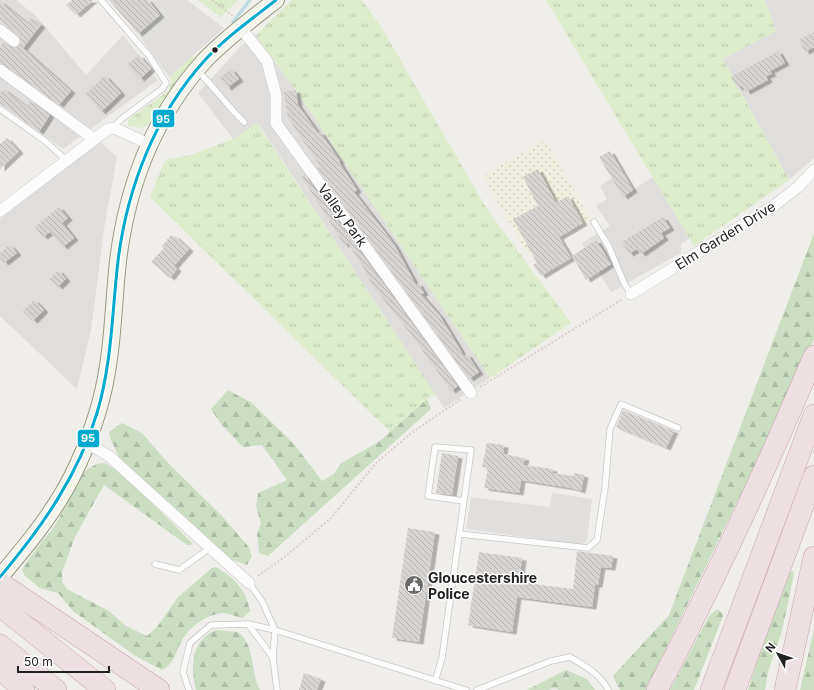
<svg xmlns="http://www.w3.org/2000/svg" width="814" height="690" font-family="Inter,sans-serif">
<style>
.residential{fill:#dfdedc}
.farmland{fill:url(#farmland-dots)}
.grass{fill:url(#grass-tufts)}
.forest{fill:url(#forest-firs)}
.parking{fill:#e0dfde}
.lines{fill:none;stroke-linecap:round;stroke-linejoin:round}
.stream{stroke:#bfdbe3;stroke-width:3.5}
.building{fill:url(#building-back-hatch);filter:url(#shadow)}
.lane-casing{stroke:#c9c8c7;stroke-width:7}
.street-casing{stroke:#c9c8c7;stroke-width:12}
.secondary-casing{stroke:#999a82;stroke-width:18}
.highway-casing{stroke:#c5a2ac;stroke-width:22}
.path{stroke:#dccecd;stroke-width:2;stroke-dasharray:2 2;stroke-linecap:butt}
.lane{stroke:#fdfcfc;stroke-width:5.5}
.street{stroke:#fdfcfc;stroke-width:11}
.secondary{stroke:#f4f4ed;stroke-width:16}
.highway{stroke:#ece0e2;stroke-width:21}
.bus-1-casing{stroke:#fff;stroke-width:6}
.bus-1{stroke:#00a9ce;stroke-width:3}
.bus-dot{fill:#222;stroke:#fff;stroke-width:1.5}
.labels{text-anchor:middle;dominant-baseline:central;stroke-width:3;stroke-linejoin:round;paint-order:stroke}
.street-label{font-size:14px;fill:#222;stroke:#fff}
.poi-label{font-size:14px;font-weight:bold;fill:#222;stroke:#fff;text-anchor:start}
.line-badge{stroke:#fff;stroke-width:1.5}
.badge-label{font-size:11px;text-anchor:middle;font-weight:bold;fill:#fff}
</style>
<defs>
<pattern id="farmland-dots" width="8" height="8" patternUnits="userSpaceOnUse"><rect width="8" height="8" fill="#efefdf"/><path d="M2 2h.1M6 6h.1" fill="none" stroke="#cdcdbf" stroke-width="1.8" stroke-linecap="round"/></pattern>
<pattern id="grass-tufts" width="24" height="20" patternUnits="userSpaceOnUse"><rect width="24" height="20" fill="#ddeccb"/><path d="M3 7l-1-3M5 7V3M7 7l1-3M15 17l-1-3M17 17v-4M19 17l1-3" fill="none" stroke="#bdcaae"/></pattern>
<pattern id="forest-firs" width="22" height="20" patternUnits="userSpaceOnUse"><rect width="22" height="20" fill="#cbdec1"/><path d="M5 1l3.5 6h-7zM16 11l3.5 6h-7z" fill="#aebea6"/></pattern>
<pattern id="building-back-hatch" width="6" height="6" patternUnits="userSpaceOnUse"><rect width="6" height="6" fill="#d7d4d2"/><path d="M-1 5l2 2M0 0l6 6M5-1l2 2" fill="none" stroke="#b8b6b4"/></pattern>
<filter id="shadow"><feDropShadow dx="4.5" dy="2.5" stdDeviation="0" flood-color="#0004"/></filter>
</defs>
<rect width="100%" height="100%" fill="#f0eeeb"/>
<!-- residential -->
<g class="residential">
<polygon points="0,0 16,0 36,16 86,75 123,35 158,80 63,149 0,104"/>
<polygon points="765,0 814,0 814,158 789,180 723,59 776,31"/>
<polygon points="256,35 315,118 490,378 444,408 258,123 233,139 198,93 241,46"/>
<polygon points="99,141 117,157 105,223 91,330 77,389 0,316 0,219"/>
<polygon points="614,177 625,195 653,177 690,238 681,244 681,253 611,292 582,243 610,226 596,206 607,199 600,186"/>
</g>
<!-- farmland -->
<polygon class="farmland" points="545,140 591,220 529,256 483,176"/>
<!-- grass -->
<g class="grass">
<polygon points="197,0 238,0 221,17"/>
<polygon points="292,0 362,0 380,25 487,209 571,323 490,378 315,118 256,35"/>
<polygon points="546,0 765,0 776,31 723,59 789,180 694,246"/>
<polygon points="192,56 195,60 193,63 162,102 151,122 142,128 128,126 128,120 168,91 172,81 169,77"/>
<polygon points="257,123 436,395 427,399 390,432 150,197 165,160 191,155 233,139"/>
</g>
<!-- forest -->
<g class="forest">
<polygon points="814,233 814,339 801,370 646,690 620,690 613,676 669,615"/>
<polygon points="228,390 252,403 294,444 322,481 334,474 340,464 380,441 427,399 431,409 268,556 259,553 257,534 261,523 256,506 258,493 287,480 262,445 243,447 221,424 211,409"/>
<polygon points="122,423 142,433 167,462 222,516 248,546 252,556 247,565 224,557 119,457 110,438 109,432"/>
<path d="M105 463 116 470 148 499 192 543 191 545H187L104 485 75 537 62 572V582L67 589 109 611 126 626 147 636 157 627 178 597 212 568 216 567C235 578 246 590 250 611L243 618C237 617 228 613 222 613 207 615 190 626 182 640 175 653 175 663 162 670L134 655 73 611 58 593 40 588 25 576 22 570 35 550 54 527 85 471 96 464Z"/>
<polygon points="793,571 794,574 782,631 768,672 765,690 748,690 782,583 787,574"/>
<polygon points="717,609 722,613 723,616 694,690 670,690 709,616"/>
<polygon points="814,629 814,690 800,690"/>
<path d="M216 630 238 632C256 646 250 672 260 690H196C190 668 191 640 216 630Z"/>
<polygon points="566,670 587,679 595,690 560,690 554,688 548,690 527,690"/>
</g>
<!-- parking -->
<g class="parking">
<polygon points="148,0 187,0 224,28 169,77 138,34 160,15"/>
<polygon points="552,493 592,499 587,540 582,545 466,529 471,497 550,507"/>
</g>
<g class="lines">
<!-- stream -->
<polyline class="stream" points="233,22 250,0"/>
</g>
<!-- building -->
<g class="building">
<polygon points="72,0 93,0 76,15 66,5"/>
<polygon points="109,0 148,0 160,15 138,34"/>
<polygon points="0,1 27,23 31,18 41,25 23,48 71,91 59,105 0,63 0,47 4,42 13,48 19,46 21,42 19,36 0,20"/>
<polygon points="814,32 814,47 805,52 799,40"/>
<polygon points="778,51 785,63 770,71 772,74 766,76 768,80 746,92 742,86 738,88 731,77"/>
<polygon points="139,55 151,69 140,79 127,65"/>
<polygon points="231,69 239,79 227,88 220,78"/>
<polygon points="105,76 121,93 101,112 85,94"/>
<polygon points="4,89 26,106 30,101 50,115 39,132 0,103 0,93"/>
<polygon points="296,90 298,105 318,133 320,132 340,161 339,162 357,190 354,192 394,244 416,285 418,283 424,293 421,294 440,316 464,356 467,354 479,372 469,379 317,168 320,166 288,118 284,92"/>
<polygon points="7,138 19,151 0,169 0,144"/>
<polygon points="610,151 633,190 623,197 599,157"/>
<polygon points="538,169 556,203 568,196 583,223 559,237 571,258 541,276 533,265 537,263 513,219 538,206 523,177"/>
<polygon points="305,175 458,386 451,391 413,337 368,280 370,279 348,243 344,245 302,177"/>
<polygon points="59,207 68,218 62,223 74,238 63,247 50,232 43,237 35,227"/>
<polygon points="663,217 670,228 661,233 664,238 641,254 637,249 629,254 622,242"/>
<polygon points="171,235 173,237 175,236 189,249 174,266 177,269 170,278 151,262 164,248 162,246"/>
<polygon points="596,240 611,264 586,280 572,256"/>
<polygon points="10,245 17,253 4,263 0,258 0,253"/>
<polygon points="58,270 66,279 58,287 50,279"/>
<polygon points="34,300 44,310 33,321 23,311"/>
<polygon points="623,410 674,431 666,448 616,427"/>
<polygon points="487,443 504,445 503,454 525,458 523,465 553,469 552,473 574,476 574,473 584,475 581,491 571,488 521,480 519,493 484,488 488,468 482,467"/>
<polygon points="442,453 458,456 452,495 436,493"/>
<polygon points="408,528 435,532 419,642 392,638"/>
<polygon points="577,551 613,556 611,568 601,567 598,585 595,585 592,607 517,597 512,632 468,625 479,552 522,558 519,582 573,589"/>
<polygon points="304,673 321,679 317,690 299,690"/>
</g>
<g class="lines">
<!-- lane casing -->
<g class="lane-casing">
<g id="lane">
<polyline points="101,0 150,57 166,83 162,89 120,120 114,128"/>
<path d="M198 71C214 87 227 106 244 122"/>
<polyline points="0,109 45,141 66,160"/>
<polyline points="594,222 609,247 624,283 631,294"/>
<polyline points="460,534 588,548 597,540 605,488 610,429 621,404 678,428"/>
<polyline points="155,564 179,570 210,548"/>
<polyline points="249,583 262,601 275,630 273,658"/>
<polyline points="248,624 273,658 277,690"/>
<polyline points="435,681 442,658 471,450 435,447 428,496 464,501"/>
<polyline points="189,690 183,672 190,643 211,625 248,624 275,630 466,690"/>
<path d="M477 690 551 661 570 657C584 666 601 674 608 690"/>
</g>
</g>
<!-- street casing -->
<g class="street-casing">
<g id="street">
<polyline points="241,28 267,61 276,95 276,123 471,393"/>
<polyline points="0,30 14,41"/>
<polyline points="0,70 94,139"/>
<polyline points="0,211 108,129 114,128 149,144"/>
<polyline points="631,294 775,205 798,187 814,170"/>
<polyline points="87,443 109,456 249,583"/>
</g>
</g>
<!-- secondary casing -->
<g class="secondary-casing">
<path id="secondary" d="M0 577C21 552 43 526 60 498 77 471 93 431 101 400 113 355 113 307 118 261 127 187 154 116 205 60 226 38 252 19 276 0"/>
</g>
<!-- highway casing -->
<g class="highway-casing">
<g id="highway">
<polyline points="0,583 159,690"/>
<polyline points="0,606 105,690"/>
<polyline points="0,645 56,690"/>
<polyline points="0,669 24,690"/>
<path d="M657 690C715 581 766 469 814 356"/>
<polyline points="711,690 814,415"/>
<polyline points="735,690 814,476"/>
<polyline points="785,690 814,557"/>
</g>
</g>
<!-- path -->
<g class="path">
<polyline points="212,0 233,16"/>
<polyline points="480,387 621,300"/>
<polyline points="258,576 287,555 331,518 376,463 410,434 461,399"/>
</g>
<!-- lane -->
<use href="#lane" class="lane"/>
<!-- street -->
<use href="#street" class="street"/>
<!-- secondary -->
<use href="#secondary" class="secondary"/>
<!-- highway -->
<use href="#highway" class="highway"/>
<!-- bus-1 casing -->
<g class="bus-1-casing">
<path id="bus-1" d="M0 577C42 527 78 476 97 413 112 363 112 312 118 261 127 188 155 115 205 60 226 37 252 19 276 0"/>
</g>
<!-- bus-1 -->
<use href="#bus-1" class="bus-1"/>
</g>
<!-- icons -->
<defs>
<g id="civic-disc" transform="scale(1)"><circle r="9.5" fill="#6a6968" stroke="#fff"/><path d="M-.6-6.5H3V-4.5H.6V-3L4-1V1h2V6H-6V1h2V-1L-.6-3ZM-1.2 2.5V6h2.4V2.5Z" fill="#fff"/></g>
</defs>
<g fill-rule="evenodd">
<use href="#civic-disc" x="414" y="585"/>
</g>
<!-- markers -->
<circle class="bus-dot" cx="215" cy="50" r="3.5"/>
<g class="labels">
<!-- street labels -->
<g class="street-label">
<text transform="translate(343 215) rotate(54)">Valley Park</text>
<text transform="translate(725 235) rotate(-32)">Elm Garden Drive</text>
</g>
<!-- poi labels -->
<g class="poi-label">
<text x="428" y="577">Gloucestershire<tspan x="428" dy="16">Police</tspan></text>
</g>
</g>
<g class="line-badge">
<rect x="152" y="109" width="23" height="19" rx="4" fill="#00a9ce"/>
<rect x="77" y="429" width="23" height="19" rx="4" fill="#00a9ce"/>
</g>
<g class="badge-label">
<text x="163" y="123">95</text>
<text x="88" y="442">95</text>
</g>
<!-- north arrow -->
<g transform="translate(778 654) rotate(310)" stroke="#ffffff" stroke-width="3" paint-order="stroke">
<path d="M0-3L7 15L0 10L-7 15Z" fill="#222222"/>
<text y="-6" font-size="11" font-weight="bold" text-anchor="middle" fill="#222222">N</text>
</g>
<!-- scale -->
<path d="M18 666v6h91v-6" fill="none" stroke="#222222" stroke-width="2"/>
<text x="24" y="666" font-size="12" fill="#222222" stroke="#ffffff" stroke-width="3" paint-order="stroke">50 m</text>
</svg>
